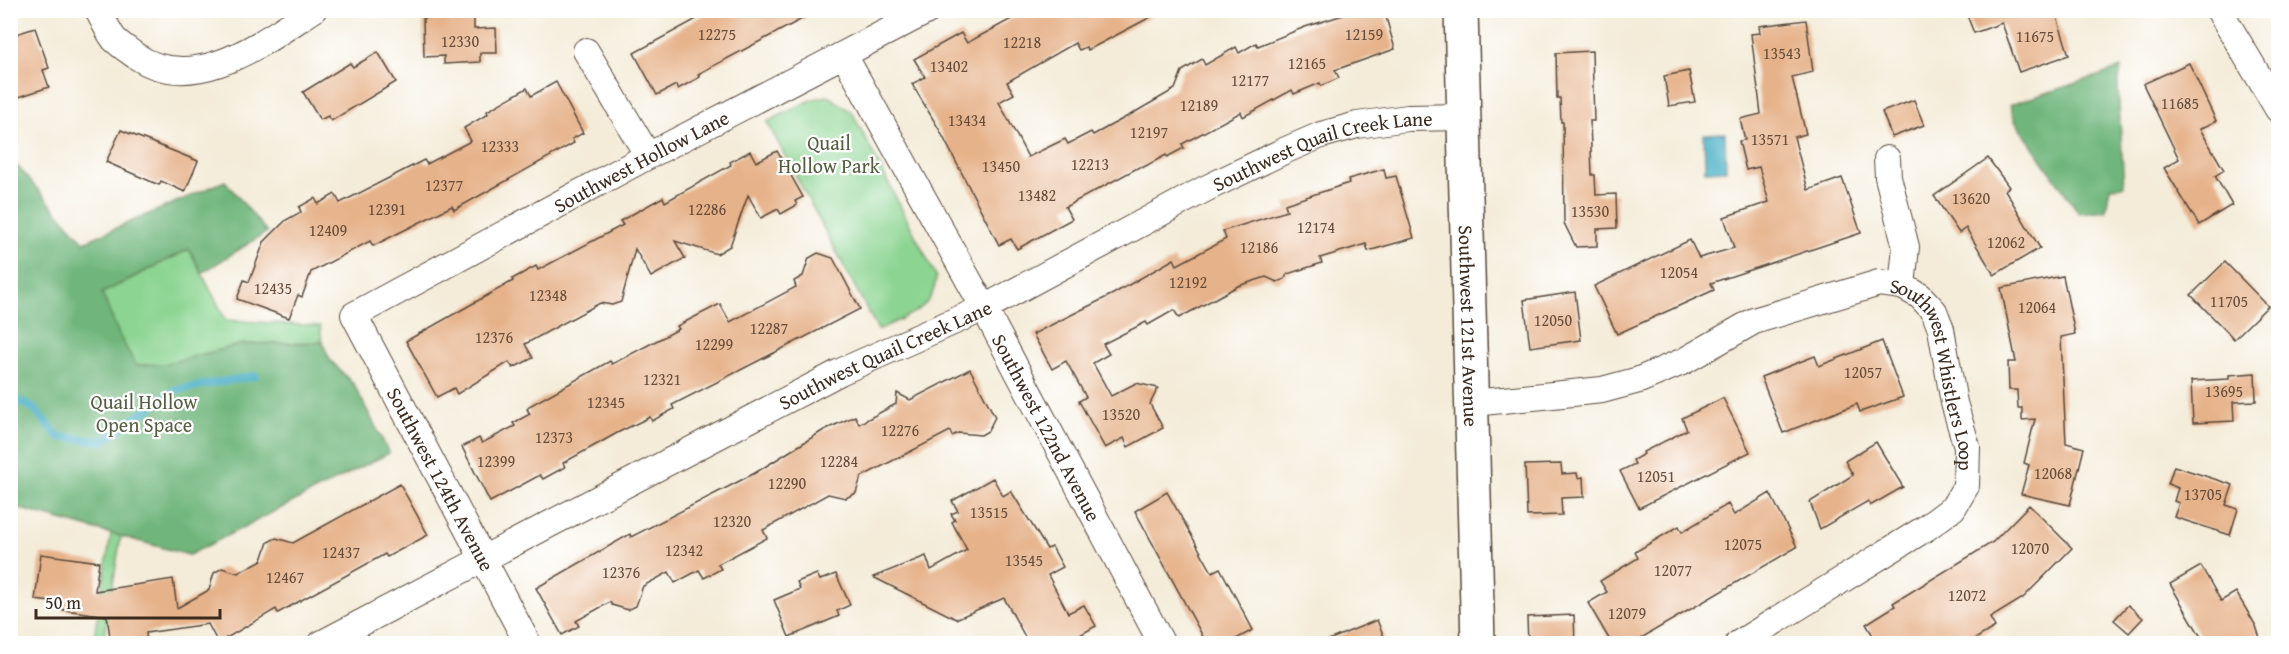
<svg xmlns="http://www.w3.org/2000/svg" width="2289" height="654" font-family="'Gentium Book Plus',serif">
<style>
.green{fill:#8bd491;stroke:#637f58;stroke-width:1.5}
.forest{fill:#70b67b;stroke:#56704c;stroke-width:1.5}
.water{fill:#46afc5;stroke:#406c72;stroke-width:1.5}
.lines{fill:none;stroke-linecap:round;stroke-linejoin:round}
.stream{stroke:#46afc5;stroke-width:8}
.building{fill:#e6b28a}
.street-casing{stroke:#57473a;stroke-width:28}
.secondary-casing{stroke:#57473a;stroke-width:36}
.street{stroke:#fff;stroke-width:26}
.secondary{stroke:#fff;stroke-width:33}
.labels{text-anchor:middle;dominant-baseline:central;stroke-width:4.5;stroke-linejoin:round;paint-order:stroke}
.number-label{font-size:16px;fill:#664c39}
.park-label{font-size:20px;fill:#535d40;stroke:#fff}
.street-label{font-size:20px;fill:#3b2a1e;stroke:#fff}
</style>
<rect width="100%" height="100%" fill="#fff"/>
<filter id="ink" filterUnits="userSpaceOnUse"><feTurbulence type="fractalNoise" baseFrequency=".0167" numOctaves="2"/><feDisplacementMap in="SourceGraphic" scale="12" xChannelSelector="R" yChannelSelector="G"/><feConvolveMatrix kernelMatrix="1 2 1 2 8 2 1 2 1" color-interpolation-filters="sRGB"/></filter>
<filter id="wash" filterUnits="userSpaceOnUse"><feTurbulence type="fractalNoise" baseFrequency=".008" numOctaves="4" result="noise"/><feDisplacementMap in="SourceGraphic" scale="24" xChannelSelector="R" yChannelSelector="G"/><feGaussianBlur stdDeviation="1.35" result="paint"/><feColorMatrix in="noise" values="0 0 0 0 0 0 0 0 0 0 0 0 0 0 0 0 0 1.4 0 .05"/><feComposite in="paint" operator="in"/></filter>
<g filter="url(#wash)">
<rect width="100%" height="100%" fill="#f4ecd9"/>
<!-- green -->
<g class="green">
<path d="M828 96 852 112 936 276C935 311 905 316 878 330L767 122 813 99Z"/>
<polygon points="189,249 226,320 320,326 322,342 330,360 354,385 389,453 189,555 121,536 103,643 93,643 111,534 14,507 11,508 10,343 45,322"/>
</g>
<!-- forest -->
<g class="forest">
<polygon points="2121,68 2118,87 2124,186 2110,187 2106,210 2079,213 2015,121 2010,105"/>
<polygon points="11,159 84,242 225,181 267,232 202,273 189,249 102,293 119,335 136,365 164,364 243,344 322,342 330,360 354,385 389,453 189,555 14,507 10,497"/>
</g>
<!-- water -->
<polygon class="water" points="1725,133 1726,170 1705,171 1704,134"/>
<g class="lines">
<!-- stream -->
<polyline class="stream" points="10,397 32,407 59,437 103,441 175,390 255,376"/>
</g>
<g id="blocks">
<!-- building -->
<g class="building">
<polygon points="713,10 819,10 698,74 700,77 678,89 676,85 657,95 634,53"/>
<polygon points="1028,10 1164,10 1088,50 1086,47 1079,50 1075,43 1007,82 1014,94 999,102 1028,157 1065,139 1068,144 1091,132 1093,135 1130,115 1175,89 1182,71 1202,59 1205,65 1236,47 1239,53 1256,43 1258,46 1305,27 1359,10 1384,10 1395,49 1335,70 1339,78 1321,86 1320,83 1294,94 1292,90 1243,117 1241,112 1182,144 1184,148 1167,157 1166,155 1142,168 1141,166 1065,207 1072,219 1017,249 1011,239 999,245 939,129 912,84 925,77 914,59 961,33 967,43"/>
<polygon points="1965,10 2048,10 2050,17 2056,14 2069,55 2019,72 2002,23 1974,33"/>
<polygon points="474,11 474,29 496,28 497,53 480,53 480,62 444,64 444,56 424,57 423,18 449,16 449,12"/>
<polygon points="1806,20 1813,72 1792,77 1806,134 1794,137 1808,190 1842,178 1861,233 1711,283 1714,290 1617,334 1594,286 1690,240 1699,258 1734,248 1724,217 1769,202 1759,167 1746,170 1739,141 1745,140 1740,119 1761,114 1751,34 1760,33 1759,26"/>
<polygon points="35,28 49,68 43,70 49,87 10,100 10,36"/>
<polygon points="1592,51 1594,121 1590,121 1592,175 1595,175 1596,195 1616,194 1617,228 1597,229 1597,246 1576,247 1564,223 1563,122 1561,122 1560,98 1557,98 1556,53"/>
<polygon points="378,52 396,82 331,121 328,116 320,120 303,92 350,63 353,67"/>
<polygon points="2189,63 2216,121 2200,129 2224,170 2215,176 2232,205 2199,225 2164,168 2179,159 2143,84"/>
<polygon points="1689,71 1695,102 1669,106 1664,76"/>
<polygon points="556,82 583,133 572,139 574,143 454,210 452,206 373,246 370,241 311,272 302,297 298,295 289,318 237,299 244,280 249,282 264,242 286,220 301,212 299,207 315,198 318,204 335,194 340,203 424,160 427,164 471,141 464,128 488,114 487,111 527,88 531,96"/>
<polygon points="1914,100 1924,125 1892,137 1882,112"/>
<polygon points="121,130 198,161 185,192 161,181 159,185 106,162"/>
<polygon points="750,151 756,162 777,151 803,197 795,201 797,205 781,214 778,209 761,218 748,195 730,246 717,254 675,241 685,258 651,277 635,249 621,302 612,305 600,303 525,344 533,358 513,368 509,362 457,394 454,388 437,397 406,341 513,281 512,279 536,266 538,270 623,225 620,221 663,197 665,202 731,165 730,162"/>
<polygon points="1988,158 2009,187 2005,190 2040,248 1994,275 1966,228 1959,233 1934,196"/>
<polygon points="1384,169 1386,178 1396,176 1414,238 1368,251 1366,244 1320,258 1322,263 1287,274 1285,279 1277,282 1266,277 1238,286 1179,318 1174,310 1148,325 1146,322 1103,344 1109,354 1093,363 1111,396 1136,383 1158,388 1150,404 1163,428 1128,447 1124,438 1105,448 1079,401 1086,397 1066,361 1052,369 1033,334 1113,294 1174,259 1177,265 1226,239 1223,231 1287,211 1285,204 1349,183 1348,179"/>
<polygon points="818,253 833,258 860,309 672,405 674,409 652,421 650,417 619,432 563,463 565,467 543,479 540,475 490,502 462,447 479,438 482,443 515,426 513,423 530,414 527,409 531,405 610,361 612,364 679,329 677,326 720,304 730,322 796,287 794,281 803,276 809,258"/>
<polygon points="2225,262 2268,306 2234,339 2191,295"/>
<polygon points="2063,276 2075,334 2061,337 2066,443 2084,448 2070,505 2021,494 2029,465 2024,463 2035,419 2022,420 2022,408 2018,408 2017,390 2009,390 2008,362 2016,362 2001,288"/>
<polygon points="1575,292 1581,340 1530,347 1524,300"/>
<polygon points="1882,341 1903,397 1860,412 1857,404 1783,433 1761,377 1815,356 1819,366"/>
<polygon points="970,369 995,417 988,431 981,435 958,433 952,436 950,431 861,477 856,493 846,498 828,494 763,530 767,538 718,564 721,569 704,578 699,570 675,583 669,572 643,586 636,606 628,610 612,605 610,602 576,621 579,626 562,635 536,588 630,534 631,537 755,473 824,430 855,416 859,424 896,404 897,393 910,400"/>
<polygon points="2255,373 2256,401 2233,402 2234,421 2193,423 2191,381 2229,379 2229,375"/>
<polygon points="1723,398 1750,452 1639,508 1620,471 1635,464 1633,460 1644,454 1643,452 1687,430 1682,418"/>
<polygon points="1876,442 1903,487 1870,506 1868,501 1820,529 1810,502 1853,475 1845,461"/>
<polygon points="1561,464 1562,474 1577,473 1578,478 1583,477 1584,497 1561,498 1562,515 1527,516 1525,465"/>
<polygon points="2174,466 2233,485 2226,505 2238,509 2230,535 2174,517 2179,503 2174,501 2178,488 2168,484"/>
<polygon points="993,478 1003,496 1011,491 1047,549 1052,547 1063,567 1048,575 1068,613 1084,605 1096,626 1064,644 1029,644 1004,598 956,619 873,577 926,556 931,570 967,550 952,522 955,520 951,514 958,511 952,501"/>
<polygon points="400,484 428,535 387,557 385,554 278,613 276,609 218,643 208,624 146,633 147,644 111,644 107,616 58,609 59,603 35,600 41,554 99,562 95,591 173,579 177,608 209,590 214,573 222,568 238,573 262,560 268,542 276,538 293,543"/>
<polygon points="1167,492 1212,572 1220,568 1253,630 1227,644 1207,644 1135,511"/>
<polygon points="1770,493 1797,547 1631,644 1612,644 1588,603 1607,592 1600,581 1638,558 1635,552 1679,526 1682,532 1728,504 1734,515"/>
<polygon points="2029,505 2072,548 2023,598 1990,618 1995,627 1967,644 1878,644 1866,624 1895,606 1893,603 1993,542"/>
<polygon points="2201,566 2221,601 2236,592 2256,626 2262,644 2205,644 2170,584"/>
<polygon points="817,574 820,580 836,574 850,605 837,611 839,616 789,637 774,600 800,589 797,582"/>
<polygon points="2128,605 2143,618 2129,633 2114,620"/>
<polygon points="1574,615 1575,644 1528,644 1527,617"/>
<polygon points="1377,620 1387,644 1321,644 1321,643"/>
</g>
</g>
</g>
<g filter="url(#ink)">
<use href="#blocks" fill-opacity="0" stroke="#57473a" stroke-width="1.5"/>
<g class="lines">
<!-- street casing -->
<g class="street-casing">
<g id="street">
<path d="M98 10C103 20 108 31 114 39 120 45 129 51 136 56 195 96 263 42 313 10"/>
<polyline points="2219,10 2278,109"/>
<polyline points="586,51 648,156"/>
<path id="s1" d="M844 55 984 308 1162 644"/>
<polyline points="1887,159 1888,177 1906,247 1902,286"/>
<path id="s2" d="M1473 403 1602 390 1639 380 1684 361 1754 321 1879 283 1902 286 1920 296 1934 311 1941 329 1954 403 1967 447 1966 486 1953 508 1926 528 1738 644"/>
<path id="s3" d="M321 644 840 372 984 308 1205 189 1286 150 1321 135 1357 125 1408 118 1464 117"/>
<path id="s4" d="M528 644 354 315 648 156 929 10"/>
</g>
</g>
<!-- secondary casing -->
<g class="secondary-casing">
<g id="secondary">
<path id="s5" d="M1461 10 1478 644"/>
</g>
</g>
<!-- street -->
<use href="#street" class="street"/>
<!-- secondary -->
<use href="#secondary" class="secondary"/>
</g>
</g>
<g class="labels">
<!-- number labels -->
<g class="number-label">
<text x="717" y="34">12275</text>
<text x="1364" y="34">12159</text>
<text x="2035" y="36">11675</text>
<text x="460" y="41">12330</text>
<text x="1022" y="42">12218</text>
<text x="1782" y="53">13543</text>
<text x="1307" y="63">12165</text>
<text x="949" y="66">13402</text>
<text x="1250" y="80">12177</text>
<text x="2180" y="103">11685</text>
<text x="1199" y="105">12189</text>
<text x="967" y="120">13434</text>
<text x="1149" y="132">12197</text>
<text x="1770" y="139">13571</text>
<text x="500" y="146">12333</text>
<text x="1090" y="164">12213</text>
<text x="1001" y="166">13450</text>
<text x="444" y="185">12377</text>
<text x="1037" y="195">13482</text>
<text x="1971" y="198">13620</text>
<text x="387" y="209">12391</text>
<text x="707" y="209">12286</text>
<text x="1590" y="211">13530</text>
<text x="1316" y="227">12174</text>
<text x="328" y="230">12409</text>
<text x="2006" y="242">12062</text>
<text x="1259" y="247">12186</text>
<text x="1679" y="272">12054</text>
<text x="1188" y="282">12192</text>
<text x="273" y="288">12435</text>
<text x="548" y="295">12348</text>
<text x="2229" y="301">11705</text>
<text x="2037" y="307">12064</text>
<text x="1553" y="320">12050</text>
<text x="769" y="328">12287</text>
<text x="494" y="337">12376</text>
<text x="714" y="344">12299</text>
<text x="1863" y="372">12057</text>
<text x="662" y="379">12321</text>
<text x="2224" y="391">13695</text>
<text x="606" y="402">12345</text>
<text x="1121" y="414">13520</text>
<text x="900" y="430">12276</text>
<text x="554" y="437">12373</text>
<text x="496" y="461">12399</text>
<text x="839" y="461">12284</text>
<text x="2053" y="473">12068</text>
<text x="1656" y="476">12051</text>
<text x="787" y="483">12290</text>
<text x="2203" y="494">13705</text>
<text x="989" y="512">13515</text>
<text x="732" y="521">12320</text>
<text x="1743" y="544">12075</text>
<text x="2030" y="548">12070</text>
<text x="684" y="550">12342</text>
<text x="341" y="552">12437</text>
<text x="1024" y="560">13545</text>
<text x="1673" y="570">12077</text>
<text x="621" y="572">12376</text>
<text x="285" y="577">12467</text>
<text x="1967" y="595">12072</text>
<text x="1627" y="613">12079</text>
</g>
<!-- park labels -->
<g class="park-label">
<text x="829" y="142">Quail<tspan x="829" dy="23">Hollow Park</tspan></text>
<text x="144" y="401">Quail Hollow<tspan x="144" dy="23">Open Space</tspan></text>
</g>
<!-- street labels -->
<g class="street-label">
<text stroke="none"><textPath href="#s3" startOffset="1120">Southwest Quail Creek Lane</textPath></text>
<text stroke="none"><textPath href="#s4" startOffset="698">Southwest Hollow Lane</textPath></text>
<text stroke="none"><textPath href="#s5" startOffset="316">Southwest 121st Avenue</textPath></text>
<text stroke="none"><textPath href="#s3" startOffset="634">Southwest Quail Creek Lane</textPath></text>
<text stroke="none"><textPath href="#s2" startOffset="548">Southwest Whistlers Loop</textPath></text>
<text stroke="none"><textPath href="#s1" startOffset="424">Southwest 122nd Avenue</textPath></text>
<text transform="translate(441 479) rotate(62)">Southwest 124th Avenue</text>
</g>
</g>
<!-- margin -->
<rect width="2289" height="654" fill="none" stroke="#fff" stroke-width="36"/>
<!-- scale -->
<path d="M36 609v9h184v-9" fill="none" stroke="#3b2a1e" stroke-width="3"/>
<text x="45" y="609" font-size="18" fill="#3b2a1e" stroke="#ffffff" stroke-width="4.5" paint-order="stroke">50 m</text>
</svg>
